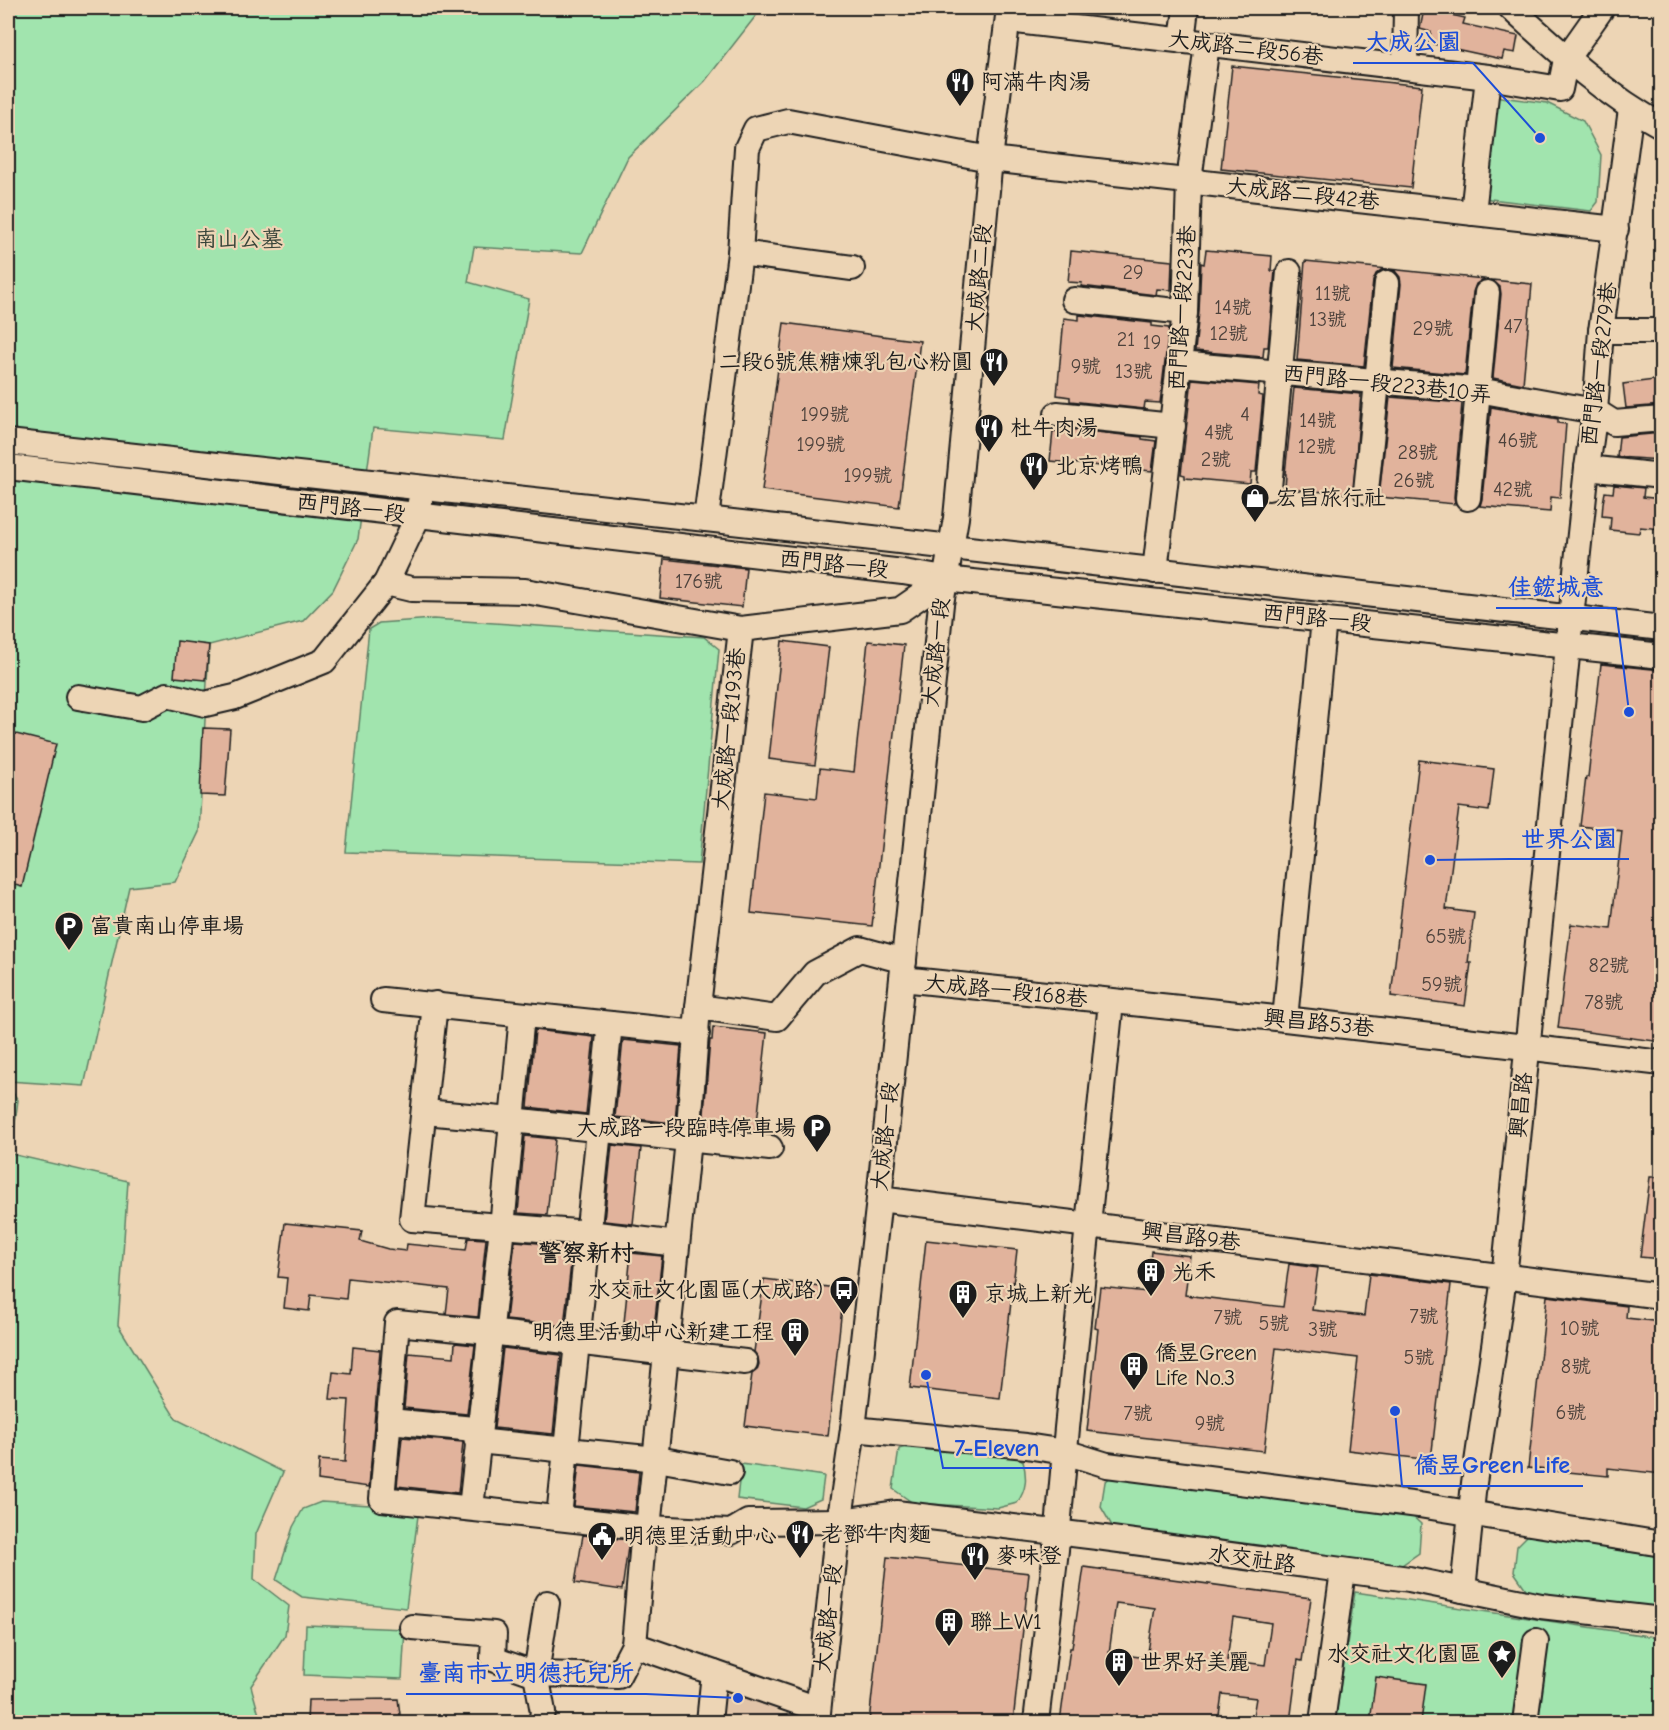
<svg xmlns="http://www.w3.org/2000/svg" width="1669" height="1730" font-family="'Comic Neue','LXGW WenKai TC',sans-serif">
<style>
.built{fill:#e1c4a8}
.green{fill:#a1e4ae;stroke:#5e8065;stroke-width:1.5}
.building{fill:#e1b39c;stroke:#1c1c1c;stroke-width:1.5;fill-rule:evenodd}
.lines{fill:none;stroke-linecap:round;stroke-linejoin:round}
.minor-casing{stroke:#1c1c1c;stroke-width:28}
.minor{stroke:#edd5b5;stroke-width:24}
.labels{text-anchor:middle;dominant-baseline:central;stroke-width:4.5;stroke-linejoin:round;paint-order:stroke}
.number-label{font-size:20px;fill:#4d423c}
.street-label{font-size:22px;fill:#1c1c1c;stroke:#edd5b5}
.poi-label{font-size:22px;fill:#1c1c1c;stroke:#edd5b5;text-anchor:start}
.park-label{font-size:22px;fill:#374439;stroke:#edd5b5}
.neighbourhood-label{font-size:24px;font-weight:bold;fill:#1c1c1c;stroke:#edd5b5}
.leader{fill:none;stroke:#1d4ed8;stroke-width:2}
.callout-dot{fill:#1d4ed8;stroke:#edd5b5;stroke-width:2}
.callout-label{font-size:24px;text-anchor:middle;font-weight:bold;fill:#1d4ed8;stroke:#edd5b5;stroke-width:4.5;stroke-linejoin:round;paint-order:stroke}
</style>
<rect width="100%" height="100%" fill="#edd5b5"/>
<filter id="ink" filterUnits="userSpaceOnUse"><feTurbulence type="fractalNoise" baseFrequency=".0167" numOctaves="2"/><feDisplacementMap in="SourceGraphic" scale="12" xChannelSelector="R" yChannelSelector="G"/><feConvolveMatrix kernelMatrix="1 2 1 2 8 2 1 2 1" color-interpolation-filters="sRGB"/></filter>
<g filter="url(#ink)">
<!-- built -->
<polygon class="built" points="724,1685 780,1712 779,1722 721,1722"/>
<!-- green -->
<g class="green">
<polygon points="8,8 762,8 705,81 628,157 582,253 474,247 468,282 529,299 505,440 373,428 358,539 333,590 303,621 209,645 199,832 175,882 129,887 84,1086 8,1081"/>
<polygon points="1493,96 1547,103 1583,121 1601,155 1598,202 1591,211 1482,198"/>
<polygon points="433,619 704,637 719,649 699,864 346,852 369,629 379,623"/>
<polygon points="8,1086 18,1100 11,1154 128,1181 118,1325 176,1419 283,1472 256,1534 254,1579 289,1606 285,1635 251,1686 261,1722 8,1722"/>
<path d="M918 1443 1011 1453 1023 1461C1027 1477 1027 1489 1017 1503L998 1508 913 1503 893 1489 899 1449Z"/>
<polygon points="741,1464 824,1476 821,1499 803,1507 737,1499"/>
<polygon points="1119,1470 1409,1513 1421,1524 1419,1553 1399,1567 1115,1531 1101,1507 1105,1482"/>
<polygon points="321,1502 419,1508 406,1608 302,1597 276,1580 293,1527 303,1509"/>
<polygon points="1528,1535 1661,1557 1661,1611 1530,1595 1514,1572 1517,1546"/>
<polygon points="1355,1592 1661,1638 1661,1722 1335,1722"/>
<polygon points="306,1625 405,1629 402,1679 304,1675"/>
</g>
<!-- building -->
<g class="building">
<polygon points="1424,9 1465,18 1463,24 1518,36 1515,53 1504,51 1502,59 1428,43 1431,32 1420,29"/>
<polygon points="1232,66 1422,86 1411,188 1221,169"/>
<polygon points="1206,250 1272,256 1271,271 1275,271 1268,347 1264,347 1263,357 1195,351 1199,312 1201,263 1204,264"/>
<polygon points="1071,251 1172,261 1171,290 1157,289 1156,295 1081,286 1082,283 1068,282"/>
<polygon points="1305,261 1388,269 1381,270 1376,274 1373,281 1364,366 1297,360"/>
<polygon points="1389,269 1484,279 1476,284 1473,292 1465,375 1393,368 1401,284 1400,277 1395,271"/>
<polygon points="1492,280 1532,284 1523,384 1493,378 1501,294 1500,287"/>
<polygon points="1079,315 1152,323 1152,326 1169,328 1160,403 1145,402 1144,409 1070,401 1070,397 1057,395 1064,318 1079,320"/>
<polygon points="784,323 920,341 899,507 762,490"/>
<polygon points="1192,379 1259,385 1258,395 1263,396 1256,472 1251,472 1250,484 1185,478 1185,475 1181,474"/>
<polygon points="1662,379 1662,405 1626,408 1623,384"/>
<polygon points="1294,388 1361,394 1353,494 1285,489 1286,474 1285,474"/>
<polygon points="1390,397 1462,403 1454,497 1455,504 1379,497"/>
<polygon points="1491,407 1558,419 1558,423 1566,424 1560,498 1551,497 1550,512 1480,506 1482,499"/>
<polygon points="1068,429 1142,437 1142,439 1156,441 1152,471 1050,461 1053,431 1067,433"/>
<polygon points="1662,433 1662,460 1617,457 1619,437"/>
<polygon points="1614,485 1644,488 1643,497 1662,499 1662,529 1640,527 1639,533 1610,530 1611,517 1602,516 1603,503 1605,492 1613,493"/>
<polygon points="664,559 746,568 742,607 660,598"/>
<polygon points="177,641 209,645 206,680 174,677"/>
<polygon points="782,641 829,647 815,765 769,759"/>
<polygon points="868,641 904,645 872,926 751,913 764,792 817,798 820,768 854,772"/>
<polygon points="1601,664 1662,670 1662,892 1657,932 1662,932 1662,1042 1558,1028 1571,924 1611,929 1622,831 1580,826 1586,777 1588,777"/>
<polygon points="203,728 230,729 225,796 200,795"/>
<polygon points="8,732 56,744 22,887 8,883"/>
<polygon points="1419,760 1494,769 1489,811 1459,807 1446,909 1474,913 1468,963 1471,963 1465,1006 1391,996"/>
<polygon points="713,1027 767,1033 756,1132 703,1126 710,1040 712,1040"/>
<polygon points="535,1030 594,1037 586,1114 528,1107"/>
<polygon points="623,1040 681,1046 675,1123 615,1117"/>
<polygon points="525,1136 555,1139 547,1215 518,1213"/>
<polygon points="612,1145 641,1148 633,1224 604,1221"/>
<polygon points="1650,1177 1662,1177 1662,1259 1640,1257"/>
<polygon points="285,1223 362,1231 360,1241 388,1249 406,1251 407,1244 466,1250 468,1238 486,1239 478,1317 446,1314 449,1289 348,1278 346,1299 311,1295 309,1311 284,1308 287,1278 278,1277"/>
<polygon points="926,1240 1017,1250 1000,1398 910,1388"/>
<polygon points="515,1241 573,1246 564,1326 506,1320"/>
<polygon points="1151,1251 1190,1256 1185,1295 1283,1307 1289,1264 1318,1268 1312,1310 1364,1316 1369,1274 1451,1284 1431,1460 1348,1450 1358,1358 1276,1348 1264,1451 1087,1431 1098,1329 1095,1328 1100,1287 1147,1292"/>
<polygon points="631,1253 662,1256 653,1337 623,1333"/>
<polygon points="764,1279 844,1289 828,1436 745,1426 752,1374 757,1370 759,1364 758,1357 754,1352"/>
<polygon points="1547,1296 1627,1306 1626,1318 1662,1322 1662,1474 1608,1468 1608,1476 1528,1468"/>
<polygon points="455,1343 475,1345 467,1414 404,1408 409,1353 454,1357"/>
<polygon points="353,1347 380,1350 369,1487 318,1480 319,1460 345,1462 349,1400 330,1399 333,1372 351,1374"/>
<polygon points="503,1348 561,1355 553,1434 494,1428"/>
<polygon points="402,1437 463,1442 458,1493 397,1486"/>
<polygon points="579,1465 639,1472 635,1512 574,1506"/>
<polygon points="583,1535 629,1540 622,1590 575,1583"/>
<polygon points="887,1557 1029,1573 1013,1722 869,1722"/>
<path d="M1084 1567 1311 1598 1302 1661 1298 1660 1290 1722H1252L1256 1698 1222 1694 1218 1722H1060L1070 1648H1072ZM1116 1603 1155 1608 1147 1658 1109 1653ZM1233 1617 1271 1623 1265 1665 1227 1660Z"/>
<polygon points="1376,1677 1426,1684 1421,1722 1370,1722"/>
<polygon points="398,1699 401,1722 307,1722 308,1700"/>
</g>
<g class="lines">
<!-- minor casing -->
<g class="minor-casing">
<g id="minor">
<path d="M1511 8C1558 51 1605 95 1662 126"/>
<polyline points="1008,20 1488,77 1560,89 1566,59 1602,8"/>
<polyline points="1182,41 1186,8"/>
<polyline points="1405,67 1406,8"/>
<polyline points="1473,213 1488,77"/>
<polyline points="740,253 852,268"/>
<polyline points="1074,300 1185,312"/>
<polyline points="1601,331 1655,331"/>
<polyline points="1179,364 1478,390 1595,411 1614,423 1662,419"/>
<polyline points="1057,414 1173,426"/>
<polyline points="8,442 706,519 1662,628"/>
<polyline points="8,467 903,572 945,579 1662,656"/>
<polyline points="1587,468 1662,476"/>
<polyline points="1269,488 1289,272"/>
<polyline points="1366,491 1387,283"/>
<polyline points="1468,498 1487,293"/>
<polyline points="706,519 740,253 747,148 756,129 788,121 990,159 1616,229"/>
<polyline points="1155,571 1185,312 1189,181 1207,44"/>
<polyline points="386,583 411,589 525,591 741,629"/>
<polyline points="78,697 142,708 167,695 205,704 235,697 324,661 386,583 418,516 420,502"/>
<polyline points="902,979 1285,1019 1662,1063"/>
<polyline points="383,1000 697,1033"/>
<polyline points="435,1004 412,1219 589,1233 677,1244"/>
<polyline points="698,1007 777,1018 815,973 860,949 904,961"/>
<polyline points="1285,1019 1324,619"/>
<polyline points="425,1112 512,1120 770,1148"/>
<polyline points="879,1199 1662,1296"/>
<polyline points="745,1362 489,1332 397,1323 382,1499 648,1528 731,1532 748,1522 841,1521 896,1513 1097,1537 1409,1579 1541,1606 1662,1620"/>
<polyline points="389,1421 474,1429 477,1441 657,1459 730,1472"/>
<polyline points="853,1429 1026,1446 1065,1452 1107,1465 1419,1505 1662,1544"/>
<polyline points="471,1508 502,1227 522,1015"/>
<polyline points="559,1517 610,1024"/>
<polyline points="648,1528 688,1140 698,1007 741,629 900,610 945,579"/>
<polyline points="1463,1590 1474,1483 1504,1278 1568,646 1587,468 1595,411 1601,331 1631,109"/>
<polyline points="412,1627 494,1634 493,1659 536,1674 547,1603"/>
<polyline points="634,1645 643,1541"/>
<polyline points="541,1722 543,1712 536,1674 618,1676 634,1645 818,1709"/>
<polyline points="709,1722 714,1673"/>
<polyline points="817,1722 835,1552 853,1429 879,1199 941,604 956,518 990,159 1009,8"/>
<polyline points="1036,1722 1056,1550 1067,1428 1111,1002"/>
<polyline points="1322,1722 1343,1571"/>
<polyline points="1525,1722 1536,1641"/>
</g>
</g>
<!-- minor -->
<use href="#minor" class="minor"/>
</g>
</g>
<!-- icons -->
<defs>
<g id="restaurant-pin" transform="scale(1.5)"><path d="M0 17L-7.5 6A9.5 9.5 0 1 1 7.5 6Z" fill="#1c1c1c" stroke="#edd5b5"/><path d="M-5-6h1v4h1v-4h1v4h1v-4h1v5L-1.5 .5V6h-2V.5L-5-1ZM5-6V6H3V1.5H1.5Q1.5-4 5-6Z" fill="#fff"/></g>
<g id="shop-pin" transform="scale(1.5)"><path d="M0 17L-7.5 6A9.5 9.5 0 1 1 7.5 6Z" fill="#1c1c1c" stroke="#edd5b5"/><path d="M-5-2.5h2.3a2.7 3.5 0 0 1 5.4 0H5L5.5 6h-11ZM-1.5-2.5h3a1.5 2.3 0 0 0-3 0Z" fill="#fff"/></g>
<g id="parking-pin" transform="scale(1.5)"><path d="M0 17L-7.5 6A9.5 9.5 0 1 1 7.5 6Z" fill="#1c1c1c" stroke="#edd5b5"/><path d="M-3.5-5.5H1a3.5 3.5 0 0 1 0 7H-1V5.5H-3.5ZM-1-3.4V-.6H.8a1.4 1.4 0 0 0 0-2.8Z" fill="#fff"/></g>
<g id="building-pin" transform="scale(1.5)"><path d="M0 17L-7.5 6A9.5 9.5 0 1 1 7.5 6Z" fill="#1c1c1c" stroke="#edd5b5"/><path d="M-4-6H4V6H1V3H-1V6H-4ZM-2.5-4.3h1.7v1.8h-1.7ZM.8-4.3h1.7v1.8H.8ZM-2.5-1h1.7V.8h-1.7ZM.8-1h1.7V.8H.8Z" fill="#fff"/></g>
<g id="bus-pin" transform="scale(1.5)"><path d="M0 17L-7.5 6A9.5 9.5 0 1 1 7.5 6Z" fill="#1c1c1c" stroke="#edd5b5"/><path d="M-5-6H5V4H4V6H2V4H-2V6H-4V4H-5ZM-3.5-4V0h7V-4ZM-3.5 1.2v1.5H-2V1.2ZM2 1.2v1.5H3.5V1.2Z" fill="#fff"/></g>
<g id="civic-pin" transform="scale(1.5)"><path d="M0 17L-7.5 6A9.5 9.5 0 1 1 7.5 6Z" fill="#1c1c1c" stroke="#edd5b5"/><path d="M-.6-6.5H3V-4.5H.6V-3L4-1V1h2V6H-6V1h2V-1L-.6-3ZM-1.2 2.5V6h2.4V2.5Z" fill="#fff"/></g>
<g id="sight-pin" transform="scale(1.5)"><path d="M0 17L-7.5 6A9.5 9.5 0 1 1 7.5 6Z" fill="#1c1c1c" stroke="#edd5b5"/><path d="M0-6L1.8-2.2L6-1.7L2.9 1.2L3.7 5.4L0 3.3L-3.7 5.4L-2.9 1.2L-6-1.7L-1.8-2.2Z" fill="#fff"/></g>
</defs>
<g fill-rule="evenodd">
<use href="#restaurant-pin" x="960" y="82"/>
<use href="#restaurant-pin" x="994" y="362"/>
<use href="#restaurant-pin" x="989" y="428"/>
<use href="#restaurant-pin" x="1034" y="466"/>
<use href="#shop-pin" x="1255" y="498"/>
<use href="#parking-pin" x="69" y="926"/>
<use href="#parking-pin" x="817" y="1128"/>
<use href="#building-pin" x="1151" y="1272"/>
<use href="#bus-pin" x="844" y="1290"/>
<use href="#building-pin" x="963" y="1294"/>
<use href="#building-pin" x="795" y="1332"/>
<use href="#building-pin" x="1134" y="1366"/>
<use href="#restaurant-pin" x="800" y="1534"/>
<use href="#civic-pin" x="602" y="1536"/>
<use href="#restaurant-pin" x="975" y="1556"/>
<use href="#building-pin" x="949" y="1622"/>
<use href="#sight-pin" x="1502" y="1654"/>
<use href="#building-pin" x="1119" y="1662"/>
</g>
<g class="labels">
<!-- number labels -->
<g class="number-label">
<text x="1133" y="272">29</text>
<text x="1333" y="293">11號</text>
<text x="1233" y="307">14號</text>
<text x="1328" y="319">13號</text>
<text x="1513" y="326">47</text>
<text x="1433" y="328">29號</text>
<text x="1229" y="333">12號</text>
<text x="1126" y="339">21</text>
<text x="1152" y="342">19</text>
<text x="1086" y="366">9號</text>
<text x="1134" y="371">13號</text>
<text x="825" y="414">199號</text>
<text x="1245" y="414">4</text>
<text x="1318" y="420">14號</text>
<text x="1219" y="432">4號</text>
<text x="1518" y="440">46號</text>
<text x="821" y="444">199號</text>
<text x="1317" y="446">12號</text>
<text x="1418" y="452">28號</text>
<text x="1216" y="459">2號</text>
<text x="868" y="475">199號</text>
<text x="1414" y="480">26號</text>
<text x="1513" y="489">42號</text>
<text x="699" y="581">176號</text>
<text x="1446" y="936">65號</text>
<text x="1609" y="965">82號</text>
<text x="1442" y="984">59號</text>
<text x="1604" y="1002">78號</text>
<text x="1424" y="1316">7號</text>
<text x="1228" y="1317">7號</text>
<text x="1274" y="1323">5號</text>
<text x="1580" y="1328">10號</text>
<text x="1323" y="1329">3號</text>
<text x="1419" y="1357">5號</text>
<text x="1576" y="1366">8號</text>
<text x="1571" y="1412">6號</text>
<text x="1138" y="1413">7號</text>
<text x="1210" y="1423">9號</text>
</g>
<!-- street labels -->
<g class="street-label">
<text transform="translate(1246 48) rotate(7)">大成路二段56巷</text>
<text transform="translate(1303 194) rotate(6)">大成路二段42巷</text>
<text transform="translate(979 278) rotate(-85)">大成路二段</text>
<text transform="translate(1182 308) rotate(-86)">西門路一段223巷</text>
<text transform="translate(1599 364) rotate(-83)">西門路一段279巷</text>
<text transform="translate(1387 384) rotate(6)">西門路一段223巷10弄</text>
<text transform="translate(351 508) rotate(7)">西門路一段</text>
<text transform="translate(834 564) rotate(6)">西門路一段</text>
<text transform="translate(1317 618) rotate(6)">西門路一段</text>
<text transform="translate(936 652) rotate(-84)">大成路一段</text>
<text transform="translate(729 729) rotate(-84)">大成路一段193巷</text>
<text transform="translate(1006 991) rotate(6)">大成路一段168巷</text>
<text transform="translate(1319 1023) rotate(6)">興昌路53巷</text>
<text transform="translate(1521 1105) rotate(-84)">興昌路</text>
<text transform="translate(885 1136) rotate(-84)">大成路一段</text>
<text transform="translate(1191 1237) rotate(7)">興昌路9巷</text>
<text transform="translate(1252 1559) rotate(8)">水交社路</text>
<text transform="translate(828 1618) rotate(-84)">大成路一段</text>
</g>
<!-- poi labels -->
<g class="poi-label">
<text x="981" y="82">阿滿牛肉湯</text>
<text x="973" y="362" text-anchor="end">二段6號焦糖煉乳包心粉圓</text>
<text x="1010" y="428">杜牛肉湯</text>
<text x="1055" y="466">北京烤鴨</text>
<text x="1276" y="498">宏昌旅行社</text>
<text x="90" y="926">富貴南山停車場</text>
<text x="796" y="1128" text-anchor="end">大成路一段臨時停車場</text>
<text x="1172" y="1272">光禾</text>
<text x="823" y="1290" text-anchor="end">水交社文化園區(大成路)</text>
<text x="984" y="1294">京城上新光</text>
<text x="774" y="1332" text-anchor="end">明德里活動中心新建工程</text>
<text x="1155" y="1353">僑昱Green<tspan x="1155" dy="25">Life No.3</tspan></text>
<text x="821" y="1534">老鄧牛肉麵</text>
<text x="623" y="1536">明德里活動中心</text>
<text x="996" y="1556">麥味登</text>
<text x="970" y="1622">聯上W1</text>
<text x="1481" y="1654" text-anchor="end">水交社文化園區</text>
<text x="1140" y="1662">世界好美麗</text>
</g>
<!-- park labels -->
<g class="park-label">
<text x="239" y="239">南山公墓</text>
</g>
<!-- neighbourhood labels -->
<g class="neighbourhood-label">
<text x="586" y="1253">警察新村</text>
</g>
</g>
<!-- callouts -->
<path class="leader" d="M1540 138L1473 63H1353M1629 712L1616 608H1496M1430 860L1509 859H1629M926 1375L943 1468H1052M1395 1411L1402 1486H1583M738 1698L646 1694H406"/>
<g class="callout-dot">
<circle cx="1540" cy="138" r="6"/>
<circle cx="1629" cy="712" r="6"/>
<circle cx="1430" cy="860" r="6"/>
<circle cx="926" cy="1375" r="6"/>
<circle cx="1395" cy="1411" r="6"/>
<circle cx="738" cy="1698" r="6"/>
</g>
<g class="callout-label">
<text x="1413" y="50">大成公園</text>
<text x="1556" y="595">佳鋐城意</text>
<text x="1569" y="847">世界公園</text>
<text x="997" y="1456">7-Eleven</text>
<text x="1492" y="1473">僑昱Green Life</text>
<text x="526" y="1681">臺南市立明德托兒所</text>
</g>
<!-- margin -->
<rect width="1669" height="1730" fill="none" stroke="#edd5b5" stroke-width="30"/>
<rect x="15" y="15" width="1639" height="1700" fill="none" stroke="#1c1c1c" stroke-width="2" filter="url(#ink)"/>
</svg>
